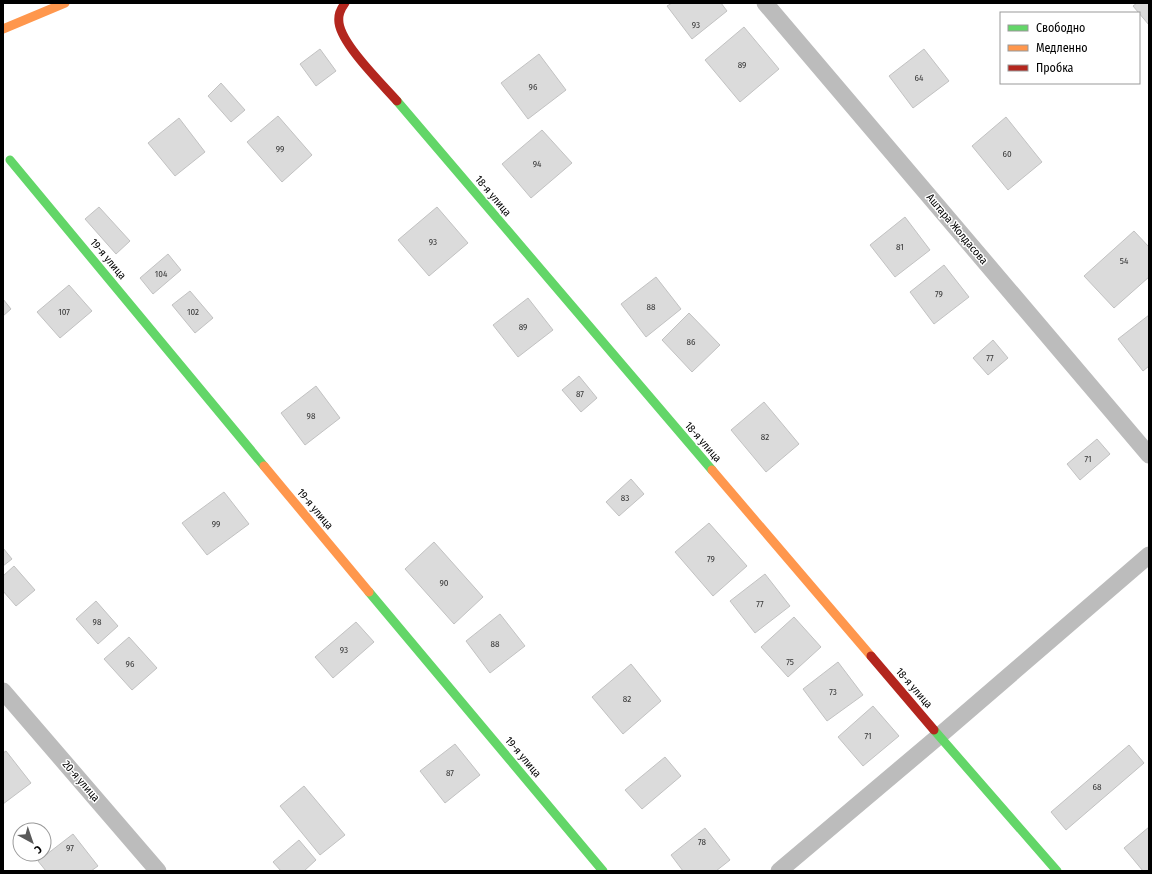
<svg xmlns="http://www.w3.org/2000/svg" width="1152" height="874" font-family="'Fira Sans Condensed',sans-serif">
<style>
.building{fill:#dbdbdb;stroke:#c2c2c2}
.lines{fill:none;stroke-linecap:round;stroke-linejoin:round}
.street{stroke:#bcbcbc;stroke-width:17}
.fast{stroke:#63d668;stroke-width:9}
.slow{stroke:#ff974d;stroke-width:9}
.jam{stroke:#b3261e;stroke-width:9}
.labels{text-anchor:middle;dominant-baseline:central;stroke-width:3;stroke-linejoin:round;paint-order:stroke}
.number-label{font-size:9px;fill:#373737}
.street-label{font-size:11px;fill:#000;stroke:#fff}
</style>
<rect width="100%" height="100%" fill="#fff"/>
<!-- building -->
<g class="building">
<polygon points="672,3 721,3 727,11 692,39 667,6"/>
<polygon points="1137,3 1149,3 1149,25 1133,6"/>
<polygon points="744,27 779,69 740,102 705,60"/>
<polygon points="320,49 336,71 316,86 300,64"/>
<polygon points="924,49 949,81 913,108 889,76"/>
<polygon points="539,54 566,90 528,119 501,83"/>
<polygon points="221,83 245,110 231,122 208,96"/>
<polygon points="278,116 312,155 282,182 247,142"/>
<polygon points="1006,117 1042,162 1008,190 972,146"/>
<polygon points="179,118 205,152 175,176 148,143"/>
<polygon points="542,130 572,163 531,198 502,164"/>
<polygon points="99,207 130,241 116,254 85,219"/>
<polygon points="437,207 468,243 429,276 398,240"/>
<polygon points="905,217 930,250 895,277 870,245"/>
<polygon points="1134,231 1149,247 1149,277 1114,308 1084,276"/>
<polygon points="168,254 181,270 153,294 140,278"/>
<polygon points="944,265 969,297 934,324 910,292"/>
<polygon points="656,277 681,309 646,337 621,304"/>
<polygon points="69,285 92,311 60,338 37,312"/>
<polygon points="190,291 213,318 195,333 172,305"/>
<polygon points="528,298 553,330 518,357 493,325"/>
<polygon points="3,299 11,309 3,316"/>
<polygon points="689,313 720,345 692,372 662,340"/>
<polygon points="1149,315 1149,366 1143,371 1118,339"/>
<polygon points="993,340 1008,358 988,375 973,358"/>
<polygon points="579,376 597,398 581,412 562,390"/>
<polygon points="316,386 340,418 305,445 281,413"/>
<polygon points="764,402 799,444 766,472 731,430"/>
<polygon points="1097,439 1110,454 1080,480 1067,464"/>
<polygon points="631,479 644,494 619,516 606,502"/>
<polygon points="224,492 249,524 207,555 182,523"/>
<polygon points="709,523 747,566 713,596 675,552"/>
<polygon points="434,542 483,597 454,624 405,569"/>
<polygon points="3,548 12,559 3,566"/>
<polygon points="14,566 35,590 16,606 3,591 3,576"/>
<polygon points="765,574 790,606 755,633 730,601"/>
<polygon points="96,601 118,626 98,644 76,619"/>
<polygon points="500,614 525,646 490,673 466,641"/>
<polygon points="794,617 821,647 788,677 761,647"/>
<polygon points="356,622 374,642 333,678 315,657"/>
<polygon points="129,637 157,668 132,690 104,659"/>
<polygon points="838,662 863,695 827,721 803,689"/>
<polygon points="631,664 661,701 623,734 592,697"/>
<polygon points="873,706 899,736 863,766 838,737"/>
<polygon points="455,744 480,775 445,803 420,771"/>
<polygon points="1129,745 1144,763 1066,830 1051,812"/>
<polygon points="6,751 31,783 3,804 3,753"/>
<polygon points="665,757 681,776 642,809 625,790"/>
<polygon points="304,786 345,835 320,855 280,806"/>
<polygon points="1149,827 1149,871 1143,871 1124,848"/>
<polygon points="705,828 730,860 716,871 683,871 671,855"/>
<polygon points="73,834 98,866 91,871 46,871 38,861"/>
<polygon points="299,840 316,860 304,871 281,871 273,862"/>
</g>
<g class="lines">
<!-- street -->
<g class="street">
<polyline points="765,3 1149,455"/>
<polyline points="3,691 158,871"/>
<polyline points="779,871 939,736 1149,555"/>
</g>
<!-- fast -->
<g class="fast">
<polyline points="397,101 712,470"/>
<polyline points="10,160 264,466"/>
<polyline points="369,592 603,871"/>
<polyline points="934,730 1057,871"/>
</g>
<!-- slow -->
<g class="slow">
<polyline points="3,29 65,3"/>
<polyline points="264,466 369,592"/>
<polyline points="712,470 871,656"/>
</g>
<!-- jam -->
<g class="jam">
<path d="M345 3C340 10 338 15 339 23 342 45 382 84 397 101"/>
<polyline points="871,656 934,730"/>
</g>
</g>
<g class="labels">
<!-- number labels -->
<g class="number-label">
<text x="696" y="25">93</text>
<text x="742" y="65">89</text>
<text x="919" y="78">64</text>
<text x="533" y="87">96</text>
<text x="280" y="149">99</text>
<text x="1007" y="154">60</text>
<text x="537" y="164">94</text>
<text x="433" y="242">93</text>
<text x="900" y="247">81</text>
<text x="1124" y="261">54</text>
<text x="161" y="274">104</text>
<text x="939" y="294">79</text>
<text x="651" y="307">88</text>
<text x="64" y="312">107</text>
<text x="193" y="312">102</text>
<text x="523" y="327">89</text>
<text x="691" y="342">86</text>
<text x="990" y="358">77</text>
<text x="580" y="394">87</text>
<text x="311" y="416">98</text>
<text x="765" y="437">82</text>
<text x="1088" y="459">71</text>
<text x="625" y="498">83</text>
<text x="216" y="524">99</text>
<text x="711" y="559">79</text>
<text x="444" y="583">90</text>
<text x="760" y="604">77</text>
<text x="97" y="622">98</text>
<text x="495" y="644">88</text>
<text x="344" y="650">93</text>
<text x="790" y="662">75</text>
<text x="130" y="664">96</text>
<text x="833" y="692">73</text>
<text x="627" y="699">82</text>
<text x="868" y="736">71</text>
<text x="450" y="773">87</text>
<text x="1097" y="787">68</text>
<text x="702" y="842">78</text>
<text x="70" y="848">97</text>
</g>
<!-- street labels -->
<g class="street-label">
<text transform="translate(493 196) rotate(50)">18-я улица</text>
<text transform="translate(957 229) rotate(50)">Аштара Жолдасова</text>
<text transform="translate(108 259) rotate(50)">19-я улица</text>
<text transform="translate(703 442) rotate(49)">18-я улица</text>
<text transform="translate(315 509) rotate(50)">19-я улица</text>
<text transform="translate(914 688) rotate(49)">18-я улица</text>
<text transform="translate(523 757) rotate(50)">19-я улица</text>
<text transform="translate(81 781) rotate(49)">20-я улица</text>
</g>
</g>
<!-- border -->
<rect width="1152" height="874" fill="none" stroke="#000000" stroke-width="8"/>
<!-- legend -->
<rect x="1000" y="12" width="140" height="72" fill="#ffffff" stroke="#999999"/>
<rect x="1008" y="25" width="20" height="6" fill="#63d668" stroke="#999999"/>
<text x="1036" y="32" font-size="12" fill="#000000">Свободно</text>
<rect x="1008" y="45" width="20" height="6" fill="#ff974d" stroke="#999999"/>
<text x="1036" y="52" font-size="12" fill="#000000">Медленно</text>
<rect x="1008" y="65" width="20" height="6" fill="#b3261e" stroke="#999999"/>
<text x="1036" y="72" font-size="12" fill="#000000">Пробка</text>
<!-- north arrow -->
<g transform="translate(32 842) rotate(140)"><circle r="19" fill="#ffffff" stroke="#999999"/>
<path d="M0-3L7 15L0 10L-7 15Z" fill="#595959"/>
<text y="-6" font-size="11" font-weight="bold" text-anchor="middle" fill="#000000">С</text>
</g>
</svg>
